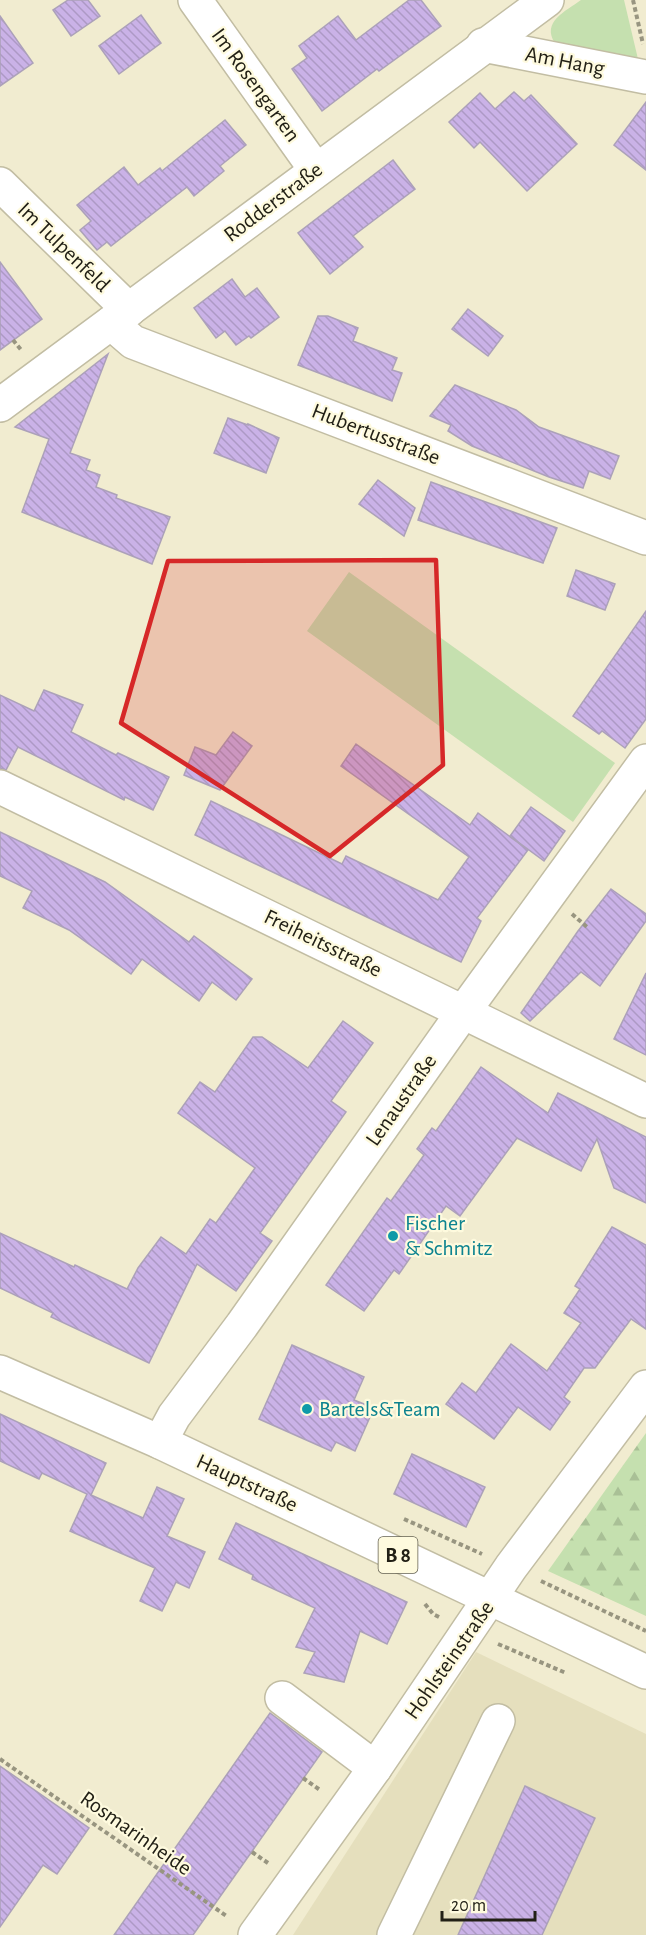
<svg xmlns="http://www.w3.org/2000/svg" width="646" height="1935" font-family="'Alegreya Sans',sans-serif">
<style>
.built{fill:#e5dfbd}
.green{fill:#c5e0af}
.forest{fill:url(#forest-firs)}
.building{fill:url(#building-back-hatch);stroke:#aca1b9;stroke-width:1.5}
.lines{fill:none;stroke-linecap:round;stroke-linejoin:round}
.minor-casing{stroke:#c2bda3;stroke-width:36}
.major-casing{stroke:#c2bda3;stroke-width:36}
.path{stroke:#989580;stroke-width:4;stroke-dasharray:4.5 3;stroke-linecap:butt}
.minor{stroke:#fff;stroke-width:33}
.major{stroke:#fff;stroke-width:33}
.marked{fill:#d62828;fill-opacity:0.2;stroke:#d62828;stroke-width:4.5;stroke-linejoin:round}
.culture-dot{fill:#0f9aa8;stroke:#fefade;stroke-width:2}
.labels{text-anchor:middle;dominant-baseline:central;stroke-width:4.5;stroke-linejoin:round;paint-order:stroke}
.shield{fill:#fefade;stroke:#646152;stroke-width:1.5}
.shield-label{font-size:21px;font-weight:bold;fill:#222016}
.street-label{font-size:22px;fill:#222016;stroke:#fefade}
.culture-label{font-size:22px;fill:#0d838f;stroke:#fefade;text-anchor:start}
</style>
<defs>
<pattern id="forest-firs" width="22" height="20" patternUnits="userSpaceOnUse" patternTransform="scale(1.5)"><rect width="22" height="20" fill="#c5e0af"/><path d="M5 1l3.5 6h-7zM16 11l3.5 6h-7z" fill="#a9c096"/></pattern>
<pattern id="building-back-hatch" width="6" height="6" patternUnits="userSpaceOnUse" patternTransform="scale(1.5)"><rect width="6" height="6" fill="#cab2e7"/><path d="M-1 5l2 2M0 0l6 6M5-1l2 2" fill="none" stroke="#ad99c5"/></pattern>
</defs>
<rect width="100%" height="100%" fill="#f1ecd0"/>
<!-- built -->
<polygon class="built" points="476,1652 646,1734 646,1935 293,1935"/>
<!-- green -->
<g class="green">
<path d="M581 0H624L638 59 555 43C541 22 566 11 581 0Z"/>
<polygon points="349,572 615,763 573,822 307,631"/>
</g>
<!-- forest -->
<polygon class="forest" points="646,1433 646,1616 548,1571"/>
<!-- building -->
<g class="building">
<polygon points="68,0 88,0 100,16 71,36 53,10"/>
<polygon points="409,0 421,0 441,26 379,71 377,69 322,111 292,69 307,58 299,46 338,16 356,40"/>
<polygon points="141,15 161,43 119,74 99,46"/>
<polygon points="0,16 33,63 0,86"/>
<polygon points="514,92 524,101 531,95 577,144 527,191 480,142 474,148 449,122 480,93 495,109"/>
<polygon points="646,102 646,170 614,145"/>
<polygon points="225,120 246,145 220,166 224,171 194,196 187,187 111,246 107,242 97,250 80,230 91,221 77,205 124,167 138,185 160,168 162,171"/>
<polygon points="393,160 415,189 353,236 363,247 330,274 298,233"/>
<polygon points="0,262 42,319 0,350"/>
<polygon points="232,279 245,297 257,288 279,317 251,338 249,336 236,345 225,331 216,338 194,308"/>
<polygon points="468,309 503,336 488,356 452,329"/>
<polygon points="318,316 328,316 358,328 353,341 397,358 392,370 402,373 392,401 298,365"/>
<polygon points="108,354 70,453 90,460 86,470 100,475 96,487 117,495 116,498 170,517 152,564 22,512 49,439 15,427"/>
<polygon points="455,385 516,410 539,427 619,456 610,479 589,471 583,488 549,477 472,446 448,431 451,425 430,416"/>
<polygon points="228,418 248,425 248,424 279,438 266,473 214,453"/>
<polygon points="378,480 415,508 404,536 359,504"/>
<polygon points="431,482 557,528 543,563 418,520"/>
<polygon points="576,570 615,584 605,610 567,596"/>
<polygon points="646,611 646,719 625,748 602,731 599,734 573,716"/>
<polygon points="44,690 83,705 71,732 116,755 118,753 169,777 153,810 125,797 124,800 18,747 6,770 0,768 0,695 34,711"/>
<polygon points="233,732 252,746 220,790 184,775 195,747 216,755"/>
<polygon points="356,744 470,825 478,813 528,850 477,918 481,921 461,962 195,835 211,801 342,864 346,856 438,900 469,857 341,766"/>
<polygon points="531,807 565,831 544,861 510,836"/>
<polygon points="0,832 105,882 189,942 194,936 252,979 236,1000 212,982 199,1001 142,959 131,974 69,930 23,908 32,891 0,876"/>
<polygon points="611,889 646,914 646,921 600,986 581,972 530,1021 521,1013 578,931"/>
<polygon points="646,973 646,1055 614,1039"/>
<polygon points="343,1021 373,1043 331,1101 346,1112 260,1233 272,1241 236,1291 197,1264 149,1363 51,1317 53,1313 0,1288 0,1233 74,1267 75,1265 127,1289 138,1268 161,1237 186,1254 210,1219 216,1223 255,1168 178,1113 200,1082 215,1092 253,1037 262,1037 308,1068"/>
<polygon points="481,1067 548,1113 558,1093 646,1137 646,1203 614,1188 597,1139 581,1171 517,1138 460,1216 446,1206 399,1274 394,1270 364,1311 326,1285 387,1198 391,1201 424,1155 417,1149 432,1128 436,1131"/>
<polygon points="612,1227 646,1245 646,1329 631,1319 595,1368 584,1368 564,1397 570,1402 550,1430 518,1407 494,1439 446,1404 462,1383 476,1393 511,1344 547,1371 581,1323 564,1313 580,1289 575,1286"/>
<polygon points="292,1345 364,1377 354,1400 374,1408 355,1451 336,1442 331,1451 259,1419"/>
<polygon points="0,1414 106,1463 91,1495 143,1518 157,1487 184,1499 167,1536 205,1552 189,1588 176,1582 162,1611 140,1601 155,1568 70,1531 87,1494 42,1473 39,1479 0,1461"/>
<polygon points="412,1454 485,1487 466,1527 394,1494"/>
<polygon points="236,1523 407,1602 387,1644 360,1631 344,1682 304,1673 315,1652 296,1647 315,1608 252,1579 253,1575 219,1559"/>
<polygon points="270,1713 322,1752 193,1935 114,1935"/>
<polygon points="0,1766 89,1828 57,1874 43,1865 0,1927"/>
<polygon points="525,1786 595,1818 542,1935 458,1935"/>
</g>
<g class="lines">
<!-- minor casing -->
<g class="minor-casing">
<g id="minor">
<polyline points="195,0 316,170"/>
<polyline points="483,45 646,77"/>
<polyline points="0,184 129,310"/>
<polyline points="111,323 133,342 646,538"/>
<polyline points="0,405 547,0"/>
<polyline points="0,787 646,1101"/>
<polyline points="160,1442 174,1416 242,1325 464,1011 646,761"/>
<polyline points="282,1698 375,1768"/>
<polyline points="255,1935 375,1768 511,1567 646,1387"/>
<polyline points="394,1935 498,1721"/>
</g>
</g>
<!-- major casing -->
<g class="major-casing">
<polyline id="major" points="0,1372 160,1442 646,1672"/>
</g>
<!-- path -->
<g class="path">
<polyline points="633,0 643,44"/>
<polyline points="13,340 22,351"/>
<polyline points="572,914 587,927"/>
<polyline points="404,1519 482,1554"/>
<polyline points="541,1581 646,1631"/>
<polyline points="425,1604 433,1614 439,1617"/>
<polyline points="498,1644 566,1673"/>
<polyline points="0,1759 228,1917"/>
<polyline points="303,1778 320,1790"/>
<polyline points="252,1852 268,1863"/>
</g>
<!-- minor -->
<use href="#minor" class="minor"/>
<!-- major -->
<use href="#major" class="major"/>
</g>
<!-- marked area -->
<path class="marked" d="M436 560 443 765 330 856 121 723 168 561Z"/>
<!-- markers -->
<g class="culture-dot">
<circle cx="393" cy="1236" r="6"/>
<circle cx="307" cy="1409" r="6"/>
</g>
<g class="labels">
<!-- shield labels -->
<rect class="shield" x="378.5" y="1537" width="39" height="36" rx="4.5"/>
<g class="shield-label">
<text x="398" y="1555">B 8</text>
</g>
<!-- street labels -->
<g class="street-label">
<text transform="translate(565 61) rotate(11)">Am Hang</text>
<text transform="translate(256 85) rotate(54)">Im Rosengarten</text>
<text transform="translate(273 202) rotate(-37)">Rodderstraße</text>
<text transform="translate(64 247) rotate(44)">Im Tulpenfeld</text>
<text transform="translate(376 434) rotate(21)">Hubertusstraße</text>
<text transform="translate(323 943) rotate(26)">Freiheitsstraße</text>
<text transform="translate(401 1100) rotate(-55)">Lenaustraße</text>
<text transform="translate(247 1483) rotate(25)">Hauptstraße</text>
<text transform="translate(449 1660) rotate(-55)">Hohlsteinstraße</text>
<text transform="translate(136 1833) rotate(35)">Rosmarinheide</text>
</g>
<!-- culture labels -->
<g class="culture-label">
<text x="405" y="1223">Fischer<tspan x="405" dy="25">&amp; Schmitz</tspan></text>
<text x="319" y="1409">Bartels&amp;Team</text>
</g>
</g>
<!-- scale -->
<path d="M442 1911v9h93v-9" fill="none" stroke="#222016" stroke-width="3"/>
<text x="451" y="1911" font-size="18" fill="#222016" stroke="#fefade" stroke-width="4.5" paint-order="stroke">20 m</text>
</svg>
